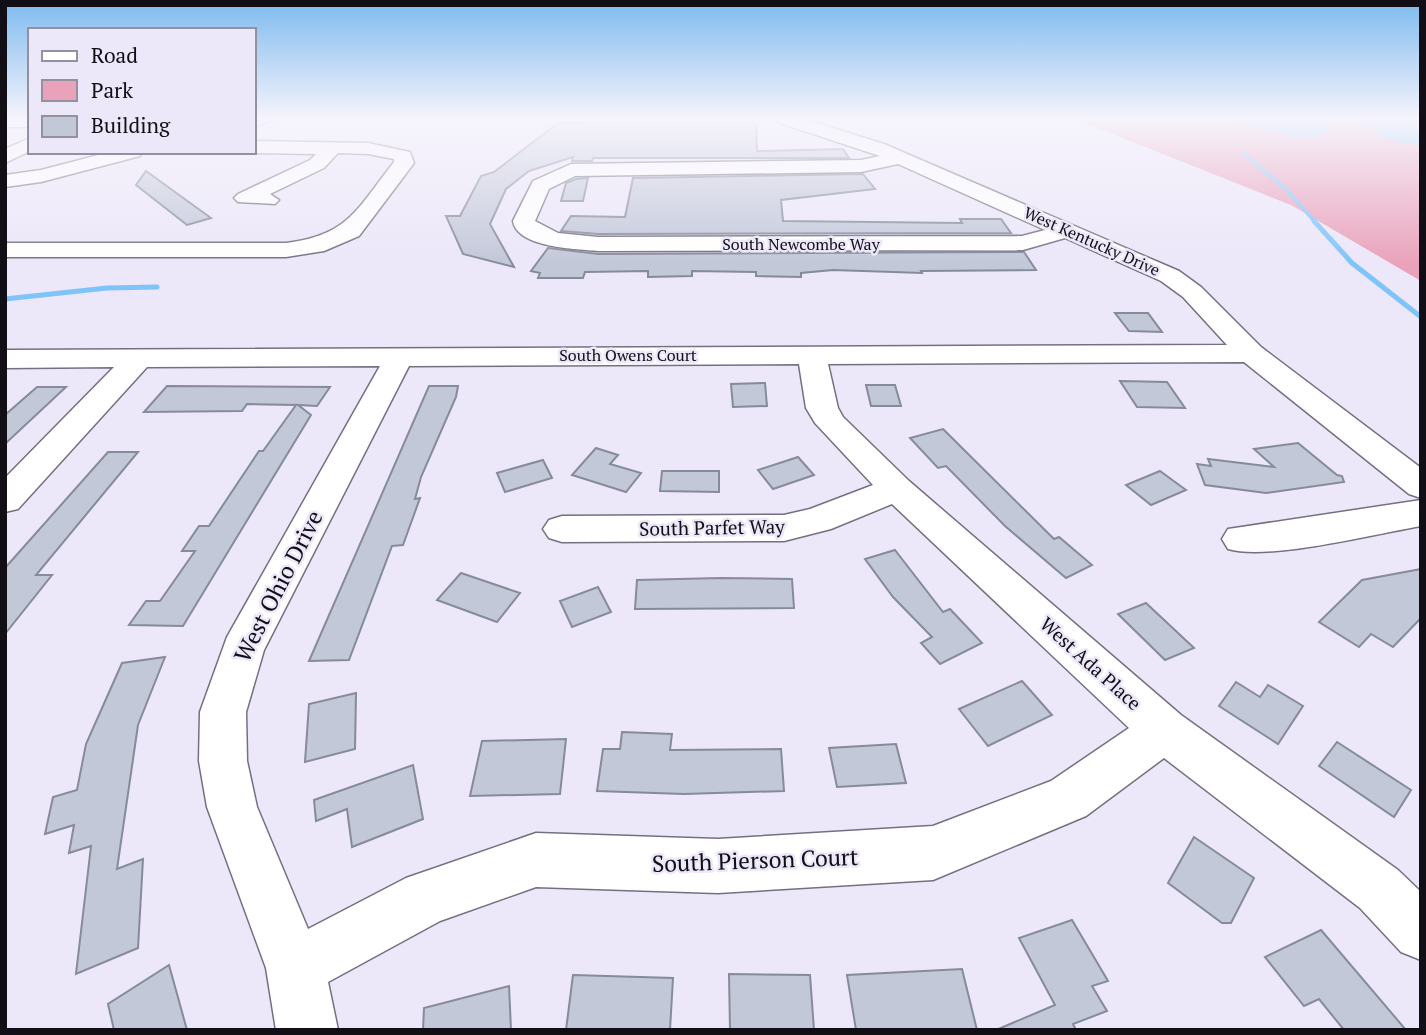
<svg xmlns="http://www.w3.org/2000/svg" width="1426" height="1035" font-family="'PT Serif',serif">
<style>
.green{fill:#eaa2bb}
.water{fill:#7fc4f9}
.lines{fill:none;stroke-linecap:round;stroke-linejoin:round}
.stream-far1{stroke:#7fc4f9;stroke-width:3.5}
.stream{stroke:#7fc4f9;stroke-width:5}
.building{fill:#c3c8d9;stroke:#868b9b;stroke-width:2}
.minor-casing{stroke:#757080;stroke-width:3}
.minor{fill:#fff;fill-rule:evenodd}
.labels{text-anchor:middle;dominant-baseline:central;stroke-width:5;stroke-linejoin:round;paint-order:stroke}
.far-street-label{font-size:16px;fill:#110f15;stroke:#ece7f9}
.street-label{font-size:19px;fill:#110f15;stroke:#ece7f9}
.near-street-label{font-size:23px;fill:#110f15;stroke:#ece7f9}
</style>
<rect width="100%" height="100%" fill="#ece7f9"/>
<!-- green -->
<polygon class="green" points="1075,119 1421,119 1421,281 1291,205"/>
<!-- water -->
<g class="water">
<polygon points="1222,119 1326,119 1330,132 1311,138 1299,138"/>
<polygon points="1355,119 1421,119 1421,146 1385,139"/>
</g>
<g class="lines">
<!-- stream-far1 -->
<polyline class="stream-far1" points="1243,153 1286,189 1316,223"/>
<!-- stream -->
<g class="stream">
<polyline points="1314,221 1352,263 1421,317"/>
<polyline points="5,299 107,288 157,287"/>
</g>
</g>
<!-- building -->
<g class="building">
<polygon points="725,122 756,122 757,151 843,149 849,158 593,158 592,161 572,161 573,157 529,171 506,189 490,224 514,267 463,254 446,216 460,216 481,176 494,172 558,123"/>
<polygon points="146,171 211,218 187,225 136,185"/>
<polygon points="863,174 875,189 781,200 783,221 962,223 960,219 1001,219 1011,233 598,234 561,231 571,216 625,217 633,178"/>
<polygon points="588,178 583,201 561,201 566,183 576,179"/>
<polygon points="548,248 598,254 1024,252 1036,270 921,271 922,273 833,270 801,273 801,277 756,276 756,272 692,271 692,276 648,277 648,271 585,272 583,278 538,278 540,273 531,271"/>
<polygon points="1115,313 1148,313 1162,332 1129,331"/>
<polygon points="1120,381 1167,382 1185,408 1137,407"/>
<polygon points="765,383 767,406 733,407 731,384"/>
<polygon points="866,385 895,385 901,406 871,406"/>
<polygon points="167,386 330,387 317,406 298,405 311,415 183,626 129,625 146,601 160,601 195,551 182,551 199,526 209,526 259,451 263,451 296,405 247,404 242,411 144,412"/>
<polygon points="429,386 458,386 456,397 421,477 415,499 420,498 403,545 392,546 349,660 309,661"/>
<polygon points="37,387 66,387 5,444 5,415"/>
<polygon points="943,429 1054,539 1059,537 1092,565 1066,578 1005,526 946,466 938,468 910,438"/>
<polygon points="1298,443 1337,475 1342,476 1344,482 1266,493 1205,485 1197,464 1211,466 1208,459 1274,467 1254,449"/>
<polygon points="596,448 618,455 610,464 641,473 626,492 572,475"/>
<polygon points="108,452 138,452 36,575 52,575 5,634 5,568"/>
<polygon points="798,457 814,475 773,489 758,470"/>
<polygon points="543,460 552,478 505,492 497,473"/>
<polygon points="662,471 719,471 719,492 660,491"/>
<polygon points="1160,471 1186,490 1151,505 1126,485"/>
<polygon points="895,550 943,612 950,609 982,643 940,664 921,643 932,637 893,597 865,559"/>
<polygon points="1421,569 1421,618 1393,647 1371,634 1359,647 1319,622 1362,580"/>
<polygon points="461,573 520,593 497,622 437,600"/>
<polygon points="721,578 792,579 794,608 635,609 637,580"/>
<polygon points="598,587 611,612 572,627 560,601"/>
<polygon points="1146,603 1194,648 1165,660 1118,614"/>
<polygon points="165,657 138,725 117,869 143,859 138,948 76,974 91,846 69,853 74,825 45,834 53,797 77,790 86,744 122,663"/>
<polygon points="1022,681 1052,715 988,746 959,709"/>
<polygon points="1236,682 1260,697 1268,685 1303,706 1278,744 1219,706"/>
<polygon points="356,693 355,749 305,762 309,704"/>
<polygon points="622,732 672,734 670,750 781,749 784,791 684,794 597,791 603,749 620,749"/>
<polygon points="566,739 560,794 470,796 482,741"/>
<polygon points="1337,742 1411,790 1394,817 1319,766"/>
<polygon points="896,744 906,783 837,787 829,748"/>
<polygon points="413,765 423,819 352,847 347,809 316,821 314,800"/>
<polygon points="1194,837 1254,878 1231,923 1222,923 1168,883"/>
<polygon points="1072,920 1108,981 1092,986 1107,1011 1073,1024 1076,1030 996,1030 1055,1005 1019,938"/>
<polygon points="1321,930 1406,1030 1344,1030 1319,999 1304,1006 1265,957"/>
<polygon points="169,965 187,1030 114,1030 108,1004"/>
<polygon points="962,969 977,1030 856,1030 847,975"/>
<polygon points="729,974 810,975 814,1030 730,1030"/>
<polygon points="573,975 673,978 670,1030 566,1030"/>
<polygon points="509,986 511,1030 423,1030 424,1008"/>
</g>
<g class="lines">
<!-- minor casing -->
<g class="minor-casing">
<g id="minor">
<rect x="5" y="119" width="25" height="8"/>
<polygon points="254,119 274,119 254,127"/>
<path d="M777 119H804L884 144 1179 271 1201 287 1261 347 1421 468V498L1409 494 1244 362 828 364 838 408 843 417 909 481 1181 715 1398 870 1421 892V960L1401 952 1360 908 1164 758 1086 816 933 880 718 893 536 887 440 921 328 982 338 1030H276L266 968 207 807 199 761 200 712 227 637 380 366 147 367 18 509 5 512V478L114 367 5 368V350L1227 345 1183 297 1161 281 1065 238 1023 250 598 251C577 249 517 248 513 221L533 181 571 164 861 160 880 156 780 123ZM898 164 1045 230 1022 236 598 237 558 233 535 221 549 189 575 176 861 172ZM799 364 806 408 815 423 873 485 810 509 784 515 562 516 549 520 543 529 549 538 562 542 784 541 831 529 892 504 1129 728 1051 781 933 826 718 839 536 833 406 878 308 929 257 807 247 761 246 712 264 650 409 366Z"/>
<polygon points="30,138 30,151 5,163 5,149"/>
<path d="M254 141 368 143 410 152 414 163 359 236 324 251 286 257H5V243H286C349 235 357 209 394 162V159L368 154 338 153 324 168 270 194 279 200 275 204 238 202 234 198 238 194 310 160 316 154 254 153Z"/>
<polygon points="110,152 142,152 140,156 41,182 5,187 5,175 41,170"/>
<path d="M1421 500V526C1375 534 1268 561 1228 549L1222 539 1228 529Z"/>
</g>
</g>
<!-- minor -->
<use href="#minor" class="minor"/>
</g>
<!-- sky -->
<linearGradient id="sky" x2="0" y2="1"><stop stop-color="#7ebaef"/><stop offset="0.45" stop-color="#f6f4fc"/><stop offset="1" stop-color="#f6f4fc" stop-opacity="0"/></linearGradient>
<rect width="1426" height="264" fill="url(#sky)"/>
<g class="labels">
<!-- far-street labels -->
<g class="far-street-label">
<text transform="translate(1092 241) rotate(24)">West Kentucky Drive</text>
<text x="801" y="244">South Newcombe Way</text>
<text x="628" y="355">South Owens Court</text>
</g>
<!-- street labels -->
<g class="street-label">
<text transform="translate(712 527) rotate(-1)">South Parfet Way</text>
<text transform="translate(1091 663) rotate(42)">West Ada Place</text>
</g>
<!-- near-street labels -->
<g class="near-street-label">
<text transform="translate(278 586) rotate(-63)">West Ohio Drive</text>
<text transform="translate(755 860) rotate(-2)">South Pierson Court</text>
</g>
</g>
<!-- border -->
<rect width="1426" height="1035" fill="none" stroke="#110f15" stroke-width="14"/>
<!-- legend -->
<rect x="28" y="28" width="228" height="126" fill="#ece7f9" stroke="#94919e" stroke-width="2"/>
<rect x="42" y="51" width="35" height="10" fill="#ffffff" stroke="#94919e" stroke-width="2"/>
<text x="91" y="63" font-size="21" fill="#110f15">Road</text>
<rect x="42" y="80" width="35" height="21" fill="#eaa2bb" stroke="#94919e" stroke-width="2"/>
<text x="91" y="98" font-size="21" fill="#110f15">Park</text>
<rect x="42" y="116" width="35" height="21" fill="#c3c8d9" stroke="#94919e" stroke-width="2"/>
<text x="91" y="133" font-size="21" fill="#110f15">Building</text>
</svg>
